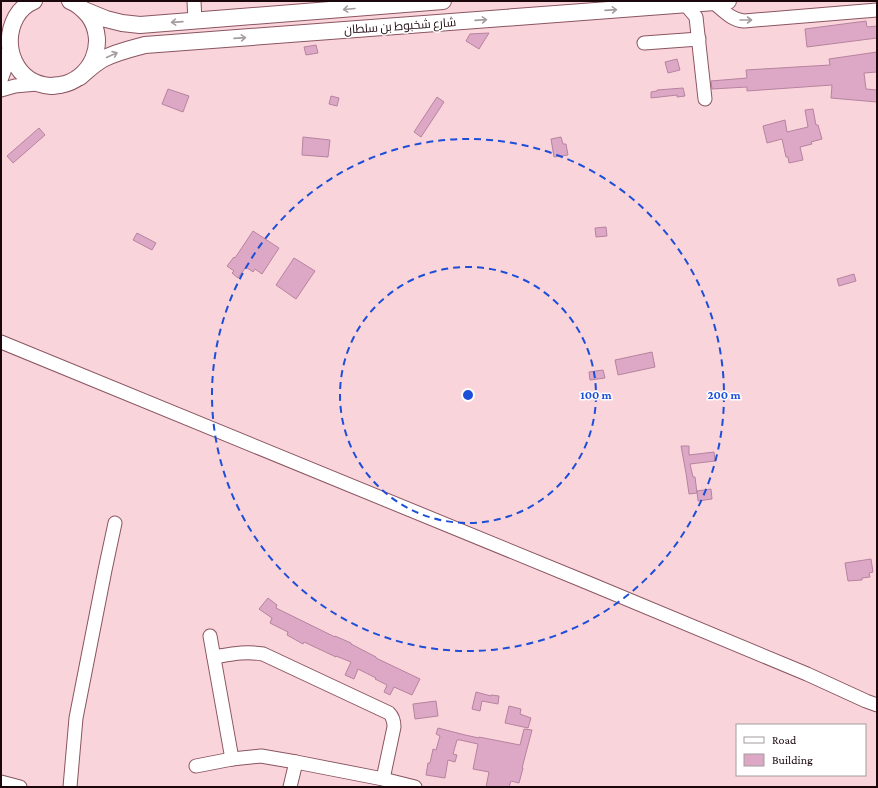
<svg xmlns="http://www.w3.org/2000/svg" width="878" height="788" font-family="'Crimson Pro',Cairo,serif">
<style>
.building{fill:#dda8c5;stroke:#b6839f}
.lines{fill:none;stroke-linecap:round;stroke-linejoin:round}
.minor-casing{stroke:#8a5561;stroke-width:15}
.major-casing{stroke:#8a5561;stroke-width:18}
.minor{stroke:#fff;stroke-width:13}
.major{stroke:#fff;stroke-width:16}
.oneway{stroke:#a49c9e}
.ring{fill:none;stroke:#1d4ed8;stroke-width:2;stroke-dasharray:7 5}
.labels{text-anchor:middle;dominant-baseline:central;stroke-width:3;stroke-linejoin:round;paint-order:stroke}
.street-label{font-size:12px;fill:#1b070c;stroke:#fff}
.centre{fill:#1d4ed8;stroke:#fff;stroke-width:2}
.ring-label{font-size:12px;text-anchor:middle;font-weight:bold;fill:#1d4ed8;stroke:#fff;stroke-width:3;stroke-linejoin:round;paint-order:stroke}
</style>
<rect width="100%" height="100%" fill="#fad4db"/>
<!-- building -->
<g class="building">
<polygon points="866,21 867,27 877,26 877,38 807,47 805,29"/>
<polygon points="489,33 479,49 466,41 470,34"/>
<polygon points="316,45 318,53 306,55 304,47"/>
<polygon points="877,52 877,72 864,73 866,89 877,90 877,102 831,98 832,85 747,91 747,87 712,89 711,81 747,78 746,70 830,65 829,59"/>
<polygon points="677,59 680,70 668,73 665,62"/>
<polygon points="683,88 685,96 677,97 677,95 651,98 651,92 657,91 657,90"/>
<polygon points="168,89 189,96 183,112 162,104"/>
<polygon points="331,96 339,98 337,106 329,104"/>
<polygon points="437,97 444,102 421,137 414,132"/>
<polygon points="813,109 816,125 818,125 822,139 811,142 812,144 800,147 803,160 789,163 788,157 786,157 782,139 767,143 763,126 785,120 787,132 808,127 805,110"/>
<polygon points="39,128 45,135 13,163 7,156"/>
<polygon points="303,137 330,140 328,157 302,155"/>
<polygon points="561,137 563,144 566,144 568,155 554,157 551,139"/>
<polygon points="606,227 607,236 596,237 595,228"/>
<polygon points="253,231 279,248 262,274 255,269 253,272 246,267 238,278 232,273 234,271 227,266 234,257 235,258"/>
<polygon points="137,233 156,243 152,250 133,240"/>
<polygon points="294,258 315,271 296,299 276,285"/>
<polygon points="854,274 856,281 839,286 837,279"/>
<polygon points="652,352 655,367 618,375 615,360"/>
<polygon points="603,370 605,378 590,380 589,372"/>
<polygon points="681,446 689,446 689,455 714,452 715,461 690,464 693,477 695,477 697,493 689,494 686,473"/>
<polygon points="711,489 712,499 698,501 697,491"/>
<polygon points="871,559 873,572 869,573 870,577 862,578 862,580 848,581 845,563"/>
<polygon points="268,598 277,605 276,608 335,637 335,636 351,643 351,644 376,657 376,658 420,679 412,695 394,687 390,695 384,692 387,685 375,679 376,678 358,669 354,679 345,675 351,662 336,656 336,657 304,642 303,644 287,635 288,632 270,623 272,618 259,609"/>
<polygon points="476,692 491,696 491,695 499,696 498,704 482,701 480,711 472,709"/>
<polygon points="436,701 438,716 415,719 413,704"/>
<polygon points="509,706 521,709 520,714 531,718 528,728 505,723"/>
<polygon points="438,728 465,735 479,738 479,737 520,745 524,729 532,730 522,768 523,768 519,783 511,781 509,787 486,787 489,772 473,769 478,744 460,740 457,740 453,754 457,755 455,762 448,760 445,778 426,775 428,763 430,763 433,749 436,750 440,736 436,734"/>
</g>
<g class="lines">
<!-- minor casing -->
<g class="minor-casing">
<g id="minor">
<polyline points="194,1 195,21"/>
<path d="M713 2C723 10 731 20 744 21L877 10"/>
<polyline points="685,4 696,17 705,99"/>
<polyline points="644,43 699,39"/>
<polyline points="1,80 7,63 8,52"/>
<polyline points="1,90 15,86 37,84"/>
<polyline points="1,342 586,582 807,674 866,701 877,705"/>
<polyline points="210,636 232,759"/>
<path d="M214 657C232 654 245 651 263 654L389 713C393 717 394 721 394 727L383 779"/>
<polyline points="196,766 232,759 261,756 296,762 383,779 415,787"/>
<polyline points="1,782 20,787"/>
<polyline points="70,787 76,718 105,570 115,523"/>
<polyline points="290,787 296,762"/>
</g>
</g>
<!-- major casing -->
<g class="major-casing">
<g id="major">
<path d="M34 1C26 4 20 10 16 17 0 46 16 84 51 86 54 86 57 85 60 85 91 80 108 43 89 16 84 10 78 4 70 1"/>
<polyline points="84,10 106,19 122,23 140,25 443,1"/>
<path d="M80 77C87 71 94 64 103 59 116 52 130 49 145 45L728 1"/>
</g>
</g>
<!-- minor -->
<use href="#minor" class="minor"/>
<!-- major -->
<use href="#major" class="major"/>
</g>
<!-- one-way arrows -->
<defs><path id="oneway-shaft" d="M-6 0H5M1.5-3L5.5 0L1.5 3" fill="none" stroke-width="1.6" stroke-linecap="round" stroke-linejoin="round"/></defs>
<g class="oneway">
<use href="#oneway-shaft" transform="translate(349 9) rotate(175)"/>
<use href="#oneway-shaft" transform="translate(611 10) rotate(-4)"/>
<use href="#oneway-shaft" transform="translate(481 20) rotate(-4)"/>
<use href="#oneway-shaft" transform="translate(746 20)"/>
<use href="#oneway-shaft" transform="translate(177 22) rotate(176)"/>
<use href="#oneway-shaft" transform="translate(240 38) rotate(-4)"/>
<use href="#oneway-shaft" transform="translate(112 55) rotate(-24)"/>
</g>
<!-- distance rings -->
<g class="ring">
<circle cx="468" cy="395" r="128"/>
<circle cx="468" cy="395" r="256"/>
</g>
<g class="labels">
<!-- street labels -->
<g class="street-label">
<text transform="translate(400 26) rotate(-4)">شارع شخبوط بن سلطان</text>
</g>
</g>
<circle cx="468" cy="395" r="6" class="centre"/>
<g class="ring-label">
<text x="596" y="399">100 m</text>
<text x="724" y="399">200 m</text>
</g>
<!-- border -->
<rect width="878" height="788" fill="none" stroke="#1b070c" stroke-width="4"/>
<!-- legend -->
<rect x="736" y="724" width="130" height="52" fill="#ffffff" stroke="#a49c9e"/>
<rect x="744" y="737" width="20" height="6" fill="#ffffff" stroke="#a49c9e"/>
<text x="772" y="744" font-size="12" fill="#1b070c">Road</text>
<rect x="744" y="754" width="20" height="12" fill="#dda8c5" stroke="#a49c9e"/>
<text x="772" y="764" font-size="12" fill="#1b070c">Building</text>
</svg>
